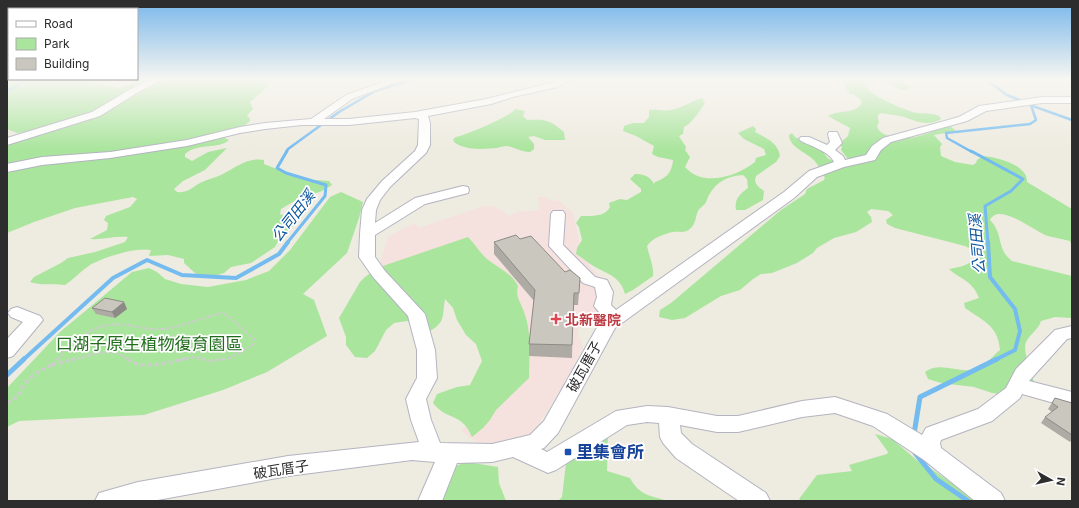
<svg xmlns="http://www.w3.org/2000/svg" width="1079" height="508" font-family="Inter,'Noto Sans TC',sans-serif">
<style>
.medical{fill:#f5e1de}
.green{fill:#aae59d}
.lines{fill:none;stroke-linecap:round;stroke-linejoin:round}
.stream-far3{stroke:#74bbf0;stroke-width:2.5}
.stream-far2{stroke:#74bbf0;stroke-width:3}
.stream-far1{stroke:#74bbf0;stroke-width:4}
.stream{stroke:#74bbf0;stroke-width:5}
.minor-casing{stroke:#b3b4c0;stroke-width:2}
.path-far1{stroke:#cdcdcd;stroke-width:2;stroke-dasharray:3.5 2;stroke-linecap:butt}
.path{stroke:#cdcdcd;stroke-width:3;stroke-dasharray:4 3;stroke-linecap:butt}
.minor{fill:#fff;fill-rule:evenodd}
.wall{fill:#aeaba4}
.shaded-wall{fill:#8d8b86}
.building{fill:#cac7bf;stroke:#8d8b86}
.health-dot{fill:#e0444e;stroke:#fff;stroke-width:1.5}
.transit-dot{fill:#1a4fb4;stroke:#fff;stroke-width:1.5}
.labels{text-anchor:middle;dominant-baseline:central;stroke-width:3.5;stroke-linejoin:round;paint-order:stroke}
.health-label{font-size:14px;font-weight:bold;fill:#be3a42;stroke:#fff;text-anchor:start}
.street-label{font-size:14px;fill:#2d2d2d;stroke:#fff}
.water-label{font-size:15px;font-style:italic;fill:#0d56a1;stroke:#fff}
.near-park-label{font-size:17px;fill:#1f6d1b;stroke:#fff}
.near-transit-label{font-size:17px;font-weight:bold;fill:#164399;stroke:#fff;text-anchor:start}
</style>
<rect width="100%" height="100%" fill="#eeebe0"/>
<!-- medical -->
<polygon class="medical" points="538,197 547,197 550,200 559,201 573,213 580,246 591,268 607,283 605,308 577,330 583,347 569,377 532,434 481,445 461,431 509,386 520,306 389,272 380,263 388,237 414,223 419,228 481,207 494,206 509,216 517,212 536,211 540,208"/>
<!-- green -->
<g class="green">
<polygon points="7,79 78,79 120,88 141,79 157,79 106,107 82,116 32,131 17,133 7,129"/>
<path d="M165 79H268L269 85 250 102 253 109 247 115 250 119V121L240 129 223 137 229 140C218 150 199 142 185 154V157L192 161 208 152 227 148 205 170 183 181 174 189 177 192C188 193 191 188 200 183 207 179 216 178 223 174 236 167 249 157 264 160V164L302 179 329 181 332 185 320 192 303 196 281 209 280 214 285 216 300 218 298 222 281 236 275 247 251 263 231 267 224 273 212 277 196 274 184 263V259L168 255 149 256 151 250C136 247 104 257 90 265 81 271 74 279 65 285 52 283 44 286 30 282L34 277 61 263 68 258 95 252 125 242 128 237C114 236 102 240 90 239L107 230 108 223 104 220 106 216 130 207 137 199 133 197 75 208 34 222 7 233V142C39 132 74 129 104 113 125 102 144 89 165 79Z"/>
<path d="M827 79H908L903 82 910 87 906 90C893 89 877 74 866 87 872 96 906 111 917 113 925 114 935 112 941 118L940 120C923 127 916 120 900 116 894 115 887 114 881 113L878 115V119L879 122 877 126C880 138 900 138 910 138 921 137 938 129 949 125L956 131 934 135 942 144 940 147 941 156 955 162 973 165 976 163 977 160 983 156C997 157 1028 165 1027 182L1072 209V246L1070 241C1063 239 1055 238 1048 236 1035 232 999 201 990 220 1004 234 996 249 1012 261L1072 276V318L1055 317 1041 321C1038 330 1030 334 1026 342 1022 351 1033 377 1036 388L1007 395 992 393 974 387 941 383 928 379 925 372C941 360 961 376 979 368 987 365 993 355 1000 350 998 325 983 321 965 308L964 303 979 298C972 280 961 280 949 269 959 267 970 266 976 256L973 250 965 246 895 228 887 224 886 220 893 215 888 211 871 209 867 212 871 217 872 222 856 232 834 238 817 248 813 253 797 263 772 273 761 274 753 279 740 290 721 296 685 318 672 320 659 317 660 310 671 303 781 210 805 194 807 189 824 180 825 177 820 174C820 153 789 152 789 135L792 133 795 137 823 150C824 152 824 154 826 156 830 162 840 162 846 161L848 159 841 150 842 147 839 144 848 136 850 128 828 116C839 109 858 115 862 101L855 95 850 94 843 83Z"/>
<path d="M702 98 705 103C699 112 693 122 684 127L683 134 679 136 686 147 685 150 690 157 685 167C703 188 737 176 755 162L756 158 766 155 764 149 744 139 738 133 753 126 756 129 755 132C766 138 778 142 780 156L776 162 756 176C753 184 759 187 764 191L763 200 745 210H736C734 199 740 194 748 188L747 179 743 175C724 176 712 185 706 202 704 206 699 208 698 211 695 218 696 223 691 228 685 234 680 231 673 232 664 234 652 238 647 246 649 256 654 266 653 276L633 290 625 294C621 280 613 276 601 270 592 266 584 259 576 254L577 248 582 240 579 227 576 223 581 216C592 216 605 217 610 207L609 203 620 199 627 200 641 192V189L630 179 635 174C643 174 650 176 654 184L655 182C666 178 672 173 673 160L658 157 652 154 654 146 636 136 623 131 624 126 633 123H644L649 117V110C656 108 664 112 671 110 682 108 692 101 702 98Z"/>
<path d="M515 109 525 111 523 116 527 120C546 119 550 120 564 132L565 140H545L534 136 528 137 534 144V149L530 152C521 152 512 146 506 146 503 146 500 147 497 148 483 149 466 151 454 142L453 139 456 137C466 135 513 115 515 109Z"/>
<polygon points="341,192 363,202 359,218 347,253 303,294 314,300 327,336 267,372 223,390 144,415 19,421 7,427 7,388 60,332 132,272 149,268 157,272 165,279 181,284 208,287 246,280 269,271 290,250 330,197"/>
<path d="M468 237C475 244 480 253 487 259 498 268 512 273 518 286 515 298 521 302 524 312 532 333 529 356 529 378L496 410 490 420 483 428 472 437C461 411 448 422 433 403L437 394 457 387 470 385 482 361 476 344 466 335 457 320 453 308 445 299C442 315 446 322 430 331L407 321 394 323 386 330 375 351 367 358 355 357 346 345V337L339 318 360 282 365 277 377 268Z"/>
<path d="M608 432 607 471 630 478C640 496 649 495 668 501H558L562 497 566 463Z"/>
<polygon points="875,434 892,439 919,462 933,470 977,501 802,501 799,499 817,475 852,471 849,465 887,454 888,452"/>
<polygon points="467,462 498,467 499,483 506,501 436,501 452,467"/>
</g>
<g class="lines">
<!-- stream-far3 -->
<g class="stream-far3">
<polyline points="985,79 1007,95 1022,101"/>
<polyline points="7,91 28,79"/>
<polyline points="1030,105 1072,120"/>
<polyline points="286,152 288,149 339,112 375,91 414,79"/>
<polyline points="972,152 947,138 946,133 1030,124 1036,120 1031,105"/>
</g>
<!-- stream-far2 -->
<g class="stream-far2">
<polyline points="287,151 277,168 286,173 326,185 325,196 287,243"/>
<polyline points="971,151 1023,179 1011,191 985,206 988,243"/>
</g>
<!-- stream-far1 -->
<g class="stream-far1">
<polyline points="988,242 990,277 1015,309 1020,331 1015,350 995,360"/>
<polyline points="23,360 113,278 147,260 182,275 236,278 279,254 288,242"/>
</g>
<!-- stream -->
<g class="stream">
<polyline points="7,375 24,359"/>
<polyline points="914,434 920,397 997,359"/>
<polyline points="915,453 936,479 968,501"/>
</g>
<!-- minor casing -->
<g class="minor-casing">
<g id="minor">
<polygon points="151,79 163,79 135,94 100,116 7,145 7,138 92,112 129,90"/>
<path d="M391 79H404L352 99 324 119H349L415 112 486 99 551 83 559 79H571L557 87 513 97 491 104 428 116 430 123V145L426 153 390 187 380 200 376 210 375 223 415 198 463 186 468 187 469 190 468 193 425 204 375 235V257L385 271 425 314 435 350 437 378 426 399 431 420 440 443 492 444 530 435 544 421 599 324 604 318 594 306 597 297 595 287 583 283 549 246 551 214 553 211H563L565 214 563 245 595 277 607 280 613 292 611 305 616 310 784 192 809 171 834 162C830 152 811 146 801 141L799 139 801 137H809L827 145 830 142 828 134 829 132H837L842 143 835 150 843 156 845 160 866 155 872 146 883 138 959 117 979 106 1042 97H1072V103H1042L986 111 967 121 891 142 881 150 875 160 844 167 817 177 794 198 615 328 558 433 544 448 541 449 547 452 616 411 647 406 668 407 717 416H738L802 401 835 397 887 414 922 435 926 428 978 409 1006 388 1016 369 1055 330 1072 326V338L1067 339 1029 381 1072 392V408L1022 394 1020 398 992 421 941 440 940 443 941 448 1001 493 1005 501H975L924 460 873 426 835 413 802 417 738 432H717L680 425 681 433 692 444 766 493 770 501H739L676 458 663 443 660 437 659 423 647 422 627 425 556 470 548 473 513 457 492 462 457 463 442 501H418L435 462 412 460 288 476 152 501H95L99 493 138 482 288 456 419 442 411 420 406 399 417 378V350L408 316 373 277 359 257 360 234 362 210 367 199 382 181 415 151 418 145 419 119 415 118 349 125H302L265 129 240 133 187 146 110 158 42 165 7 172V164L42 157 110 152 187 140 240 127 265 123 311 119 346 95Z"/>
<polygon points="17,307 40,316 43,320 13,356 7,358 7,339 23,322 11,317 8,313 11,309"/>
</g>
</g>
<!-- path-far1 -->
<g class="path-far1">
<path d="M57 360C78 338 94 321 127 325 139 327 151 330 163 329 183 327 202 317 222 313L231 318 255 340 254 344 230 358 217 360"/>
<path d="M72 360C87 356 116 345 128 360"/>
<polyline points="180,360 194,357 206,360"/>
</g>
<!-- path -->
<g class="path">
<path d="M128 359C138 371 171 362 185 359"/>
<polyline points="202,359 210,361 223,359"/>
<polyline points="52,365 58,359"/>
<polyline points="52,365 75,359"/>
<polyline points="7,403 18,396 25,383 37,372 52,365"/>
</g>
<!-- minor -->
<use href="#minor" class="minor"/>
</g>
<!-- wall -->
<g class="wall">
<polygon points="520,239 565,272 580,278 578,305 573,305 572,358 529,356 529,344 534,301 494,254 494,242"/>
<polygon points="124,302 127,309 115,318 96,314 92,308"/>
<polygon points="1055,398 1072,403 1072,440 1070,442 1041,423 1045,417 1052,412 1048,409"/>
</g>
<!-- shaded-wall -->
<polygon class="shaded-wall" points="124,302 127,309 115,318 112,312"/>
<!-- building -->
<g class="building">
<polygon points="516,235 520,239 531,236 565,272 570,270 580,278 579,293 574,293 572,345 529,344 535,290 494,242"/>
<polygon points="105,298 124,302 112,312 92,308"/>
<polygon points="1055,398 1072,403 1072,435 1045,417 1058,407 1052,403"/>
</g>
<!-- sky -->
<linearGradient id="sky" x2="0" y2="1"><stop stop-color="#79b7eb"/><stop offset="0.53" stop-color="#f7f6f1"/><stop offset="1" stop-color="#f7f6f1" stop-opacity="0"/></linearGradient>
<rect width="1079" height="150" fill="url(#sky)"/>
<!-- markers -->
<path class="health-dot" d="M554 313h4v4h4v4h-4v4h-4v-4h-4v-4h4z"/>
<rect class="transit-dot" x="564" y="448" width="8" height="8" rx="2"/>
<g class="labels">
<!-- health labels -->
<g class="health-label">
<text x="565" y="319">北新醫院</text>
</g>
<!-- street labels -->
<g class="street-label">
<text transform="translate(584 366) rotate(-61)">破瓦厝子</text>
<text transform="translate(281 469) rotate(-9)">破瓦厝子</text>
</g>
<!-- water labels -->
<g class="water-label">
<text transform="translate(293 216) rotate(-52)">公司田溪</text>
<text transform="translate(977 244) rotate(-95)">公司田溪</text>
</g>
<!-- near-park labels -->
<g class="near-park-label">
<text x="149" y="344">口湖子原生植物復育園區</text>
</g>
<!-- near-transit labels -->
<g class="near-transit-label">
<text x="576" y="452">里集會所</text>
</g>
</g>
<!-- border -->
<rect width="1079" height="508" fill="none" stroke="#2d2d2d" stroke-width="16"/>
<!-- legend -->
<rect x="8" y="8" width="130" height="72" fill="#ffffff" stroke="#ababab"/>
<rect x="16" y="21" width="20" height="6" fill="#ffffff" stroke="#ababab"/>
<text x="44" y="28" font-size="12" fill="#2d2d2d">Road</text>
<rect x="16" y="38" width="20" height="12" fill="#aae59d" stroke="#ababab"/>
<text x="44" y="48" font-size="12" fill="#2d2d2d">Park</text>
<rect x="16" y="58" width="20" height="12" fill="#cac7bf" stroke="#ababab"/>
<text x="44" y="68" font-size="12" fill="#2d2d2d">Building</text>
<!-- north arrow -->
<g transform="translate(1051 480) rotate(98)" stroke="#ffffff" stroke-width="3" paint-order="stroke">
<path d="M0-3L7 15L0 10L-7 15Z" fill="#2d2d2d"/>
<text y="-6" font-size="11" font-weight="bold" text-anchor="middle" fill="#2d2d2d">N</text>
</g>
</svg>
